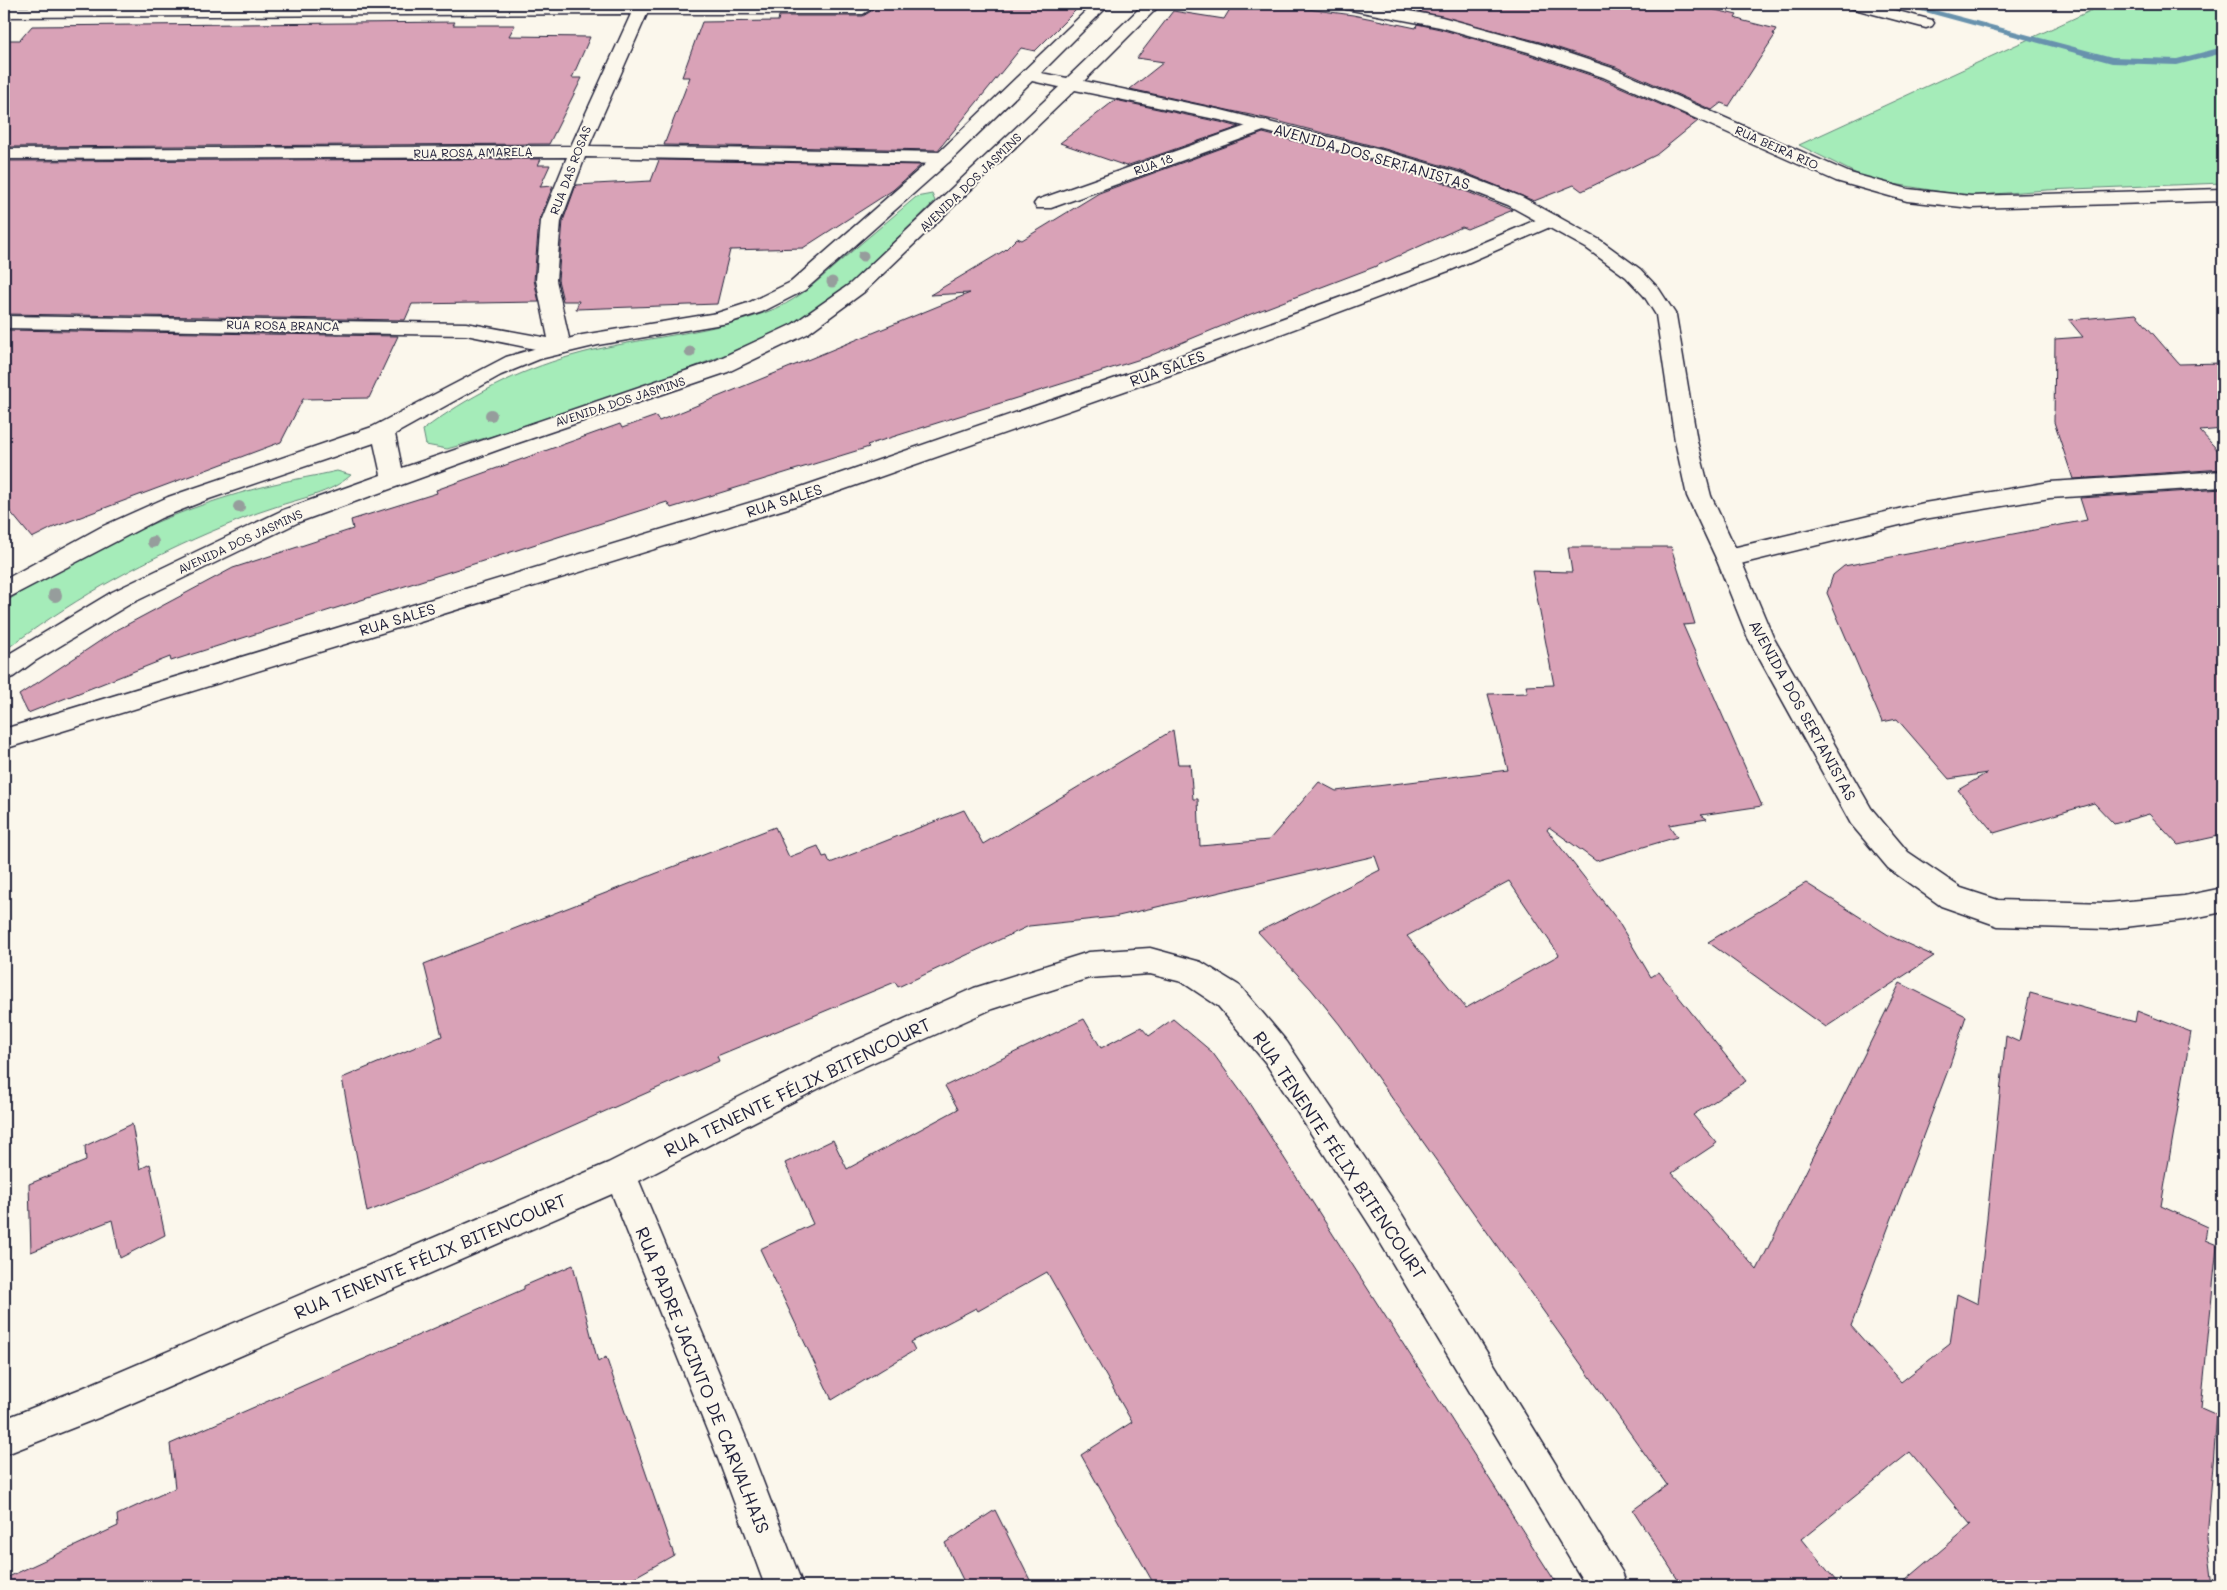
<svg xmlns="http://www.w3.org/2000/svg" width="2227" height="1590" font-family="Mali,sans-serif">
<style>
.green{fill:#a5ecb9;stroke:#64877a}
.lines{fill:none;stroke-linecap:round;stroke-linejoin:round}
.stream{fill:#6892ad;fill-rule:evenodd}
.building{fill:#d9a2b7;stroke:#22223b;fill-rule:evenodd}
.street-casing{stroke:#22223b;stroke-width:3}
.secondary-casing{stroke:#22223b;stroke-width:3}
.street{fill:#fbf7ec;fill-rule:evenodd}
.secondary{fill:#fbf7ec;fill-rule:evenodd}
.tree{fill:#969d9c}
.labels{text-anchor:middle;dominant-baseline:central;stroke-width:4;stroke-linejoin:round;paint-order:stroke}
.far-street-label{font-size:12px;fill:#22223b;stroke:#fbf7ec}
.street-label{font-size:15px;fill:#22223b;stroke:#fbf7ec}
.near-street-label{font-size:18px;fill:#22223b;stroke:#fbf7ec}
</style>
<rect width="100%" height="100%" fill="#fbf7ec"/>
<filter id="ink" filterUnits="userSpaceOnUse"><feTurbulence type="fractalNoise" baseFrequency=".02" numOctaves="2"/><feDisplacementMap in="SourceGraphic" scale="10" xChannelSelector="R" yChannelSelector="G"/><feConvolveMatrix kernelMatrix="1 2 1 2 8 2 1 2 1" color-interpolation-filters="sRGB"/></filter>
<g filter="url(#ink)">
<!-- green -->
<g class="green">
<polygon points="2105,4 2223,4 2223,183 2047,190 1967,196 1869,180 1799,145"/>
<path d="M932 194 935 201 851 284 799 321 722 356 657 381 499 434 447 449 426 445 423 430C467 397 518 371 571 356 640 336 711 335 777 308 800 298 820 279 838 263 864 241 890 219 916 197Z"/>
<path d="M337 471 351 475C330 494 301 498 275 507 252 514 230 524 208 533 136 564 66 604 4 651V603C85 549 179 507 274 484 294 479 316 476 337 471Z"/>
</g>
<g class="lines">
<!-- stream -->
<polygon class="stream" points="1896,4 1912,4 2112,57 2177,59 2223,47 2223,53 2177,65 2112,63"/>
</g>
<!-- building -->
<g class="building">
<polygon points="866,4 1082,4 1035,51 1021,48 938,150 664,145 690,77 682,77 702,22 778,21 779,16 863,16 873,10"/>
<polygon points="1233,4 1270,4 1353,15 1416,28 1417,24 1440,29 1527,54 1602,79 1698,121 1656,155 1582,191 1574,185 1534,201 1461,171 1385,149 1269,119 1130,89 1164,62 1137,58 1173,11 1224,19"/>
<polygon points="1419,4 1690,4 1737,15 1735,18 1744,21 1776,29 1773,34 1775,35 1729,106 1721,103 1712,110 1616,67 1540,42 1418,11"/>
<polygon points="455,22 453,25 515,25 509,36 590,37 572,78 582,78 549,144 4,147 4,40 20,40 32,26"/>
<polygon points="1115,100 1220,122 1239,127 1126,166 1060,143"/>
<polygon points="1263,133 1372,161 1445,183 1513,210 1467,229 1462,227 1374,267 1251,314 1147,357 867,445 869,447 671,508 667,502 171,661 170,657 28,713 19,695 115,631 233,568 353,529 351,520 437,493 436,490 620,424 622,428 656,416 659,421 970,293 930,295 1005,250 1017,238 1022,240 1099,193"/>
<polygon points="541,159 538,165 550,165 540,187 553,186 539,221 534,280 539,302 412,304 405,320 4,314 4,161"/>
<polygon points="659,160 921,165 893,190 803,248 730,250 717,304 576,309 579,301 563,301 558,280 563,221 576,185 651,181"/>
<polygon points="2136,314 2179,364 2223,363 2223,429 2200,431 2223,456 2223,469 2073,479 2054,422 2055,339 2083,337 2069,320"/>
<polygon points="4,330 398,336 369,398 303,399 281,442 54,527 32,538 4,504"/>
<polygon points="2223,489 2223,835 2178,845 2149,814 2114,824 2094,803 1994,833 1958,790 1987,773 1949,779 1897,719 1882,722 1827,593 1833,575 1844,566 2087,520 2080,498"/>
<path d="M1568 547H1671L1695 624 1683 625 1762 806 1701 815 1707 819 1669 825 1677 837 1596 861 1549 827 1547 830 1616 918 1651 977 1659 972 1746 1081 1693 1115 1717 1143 1672 1173 1757 1270 1900 983 1966 1016 1950 1065 1851 1326 1901 1382 1950 1344 1957 1294 1978 1304 2006 1036 2019 1042 2030 993 2135 1022 2137 1011 2191 1032 2161 1206 2207 1227 2205 1240 2217 1245 2201 1408 2217 1415 2207 1538 2213 1586H1899L1971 1525 1910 1452 1802 1539 1840 1586H1682L1633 1510 1667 1485 1340 1025 1311 989 1258 932 1380 870 1375 856 1114 917 1029 926 898 987 895 982 717 1056 719 1061 463 1174 367 1212 342 1078 442 1036 424 964 775 827 789 857 818 846 823 857 827 856 830 863 964 810 983 844 1173 730 1178 764H1190L1193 799H1198L1200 846 1269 840 1319 782 1336 791 1508 770 1488 694 1528 693 1526 686 1554 685 1532 571 1572 572ZM1509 881 1559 955 1466 1008 1407 936Z"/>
<polygon points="1806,883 1890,936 1934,956 1826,1027 1708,942"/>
<polygon points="1084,1019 1101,1048 1141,1027 1149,1036 1173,1019 1212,1052 1247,1100 1558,1586 1155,1586 1081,1455 1132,1422 1047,1272 978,1311 976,1308 911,1342 915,1350 832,1400 760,1249 813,1224 785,1163 833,1140 847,1169 958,1109 945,1086"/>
<polygon points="132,1124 140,1169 150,1164 165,1235 120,1258 112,1220 31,1252 29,1184 86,1161 85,1146"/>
<polygon points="573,1265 598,1362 606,1357 674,1555 619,1586 4,1586 4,1579 118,1526 117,1515 175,1488 170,1444 524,1289 524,1286"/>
<polygon points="995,1510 1033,1586 966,1586 945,1543"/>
</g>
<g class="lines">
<!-- street casing -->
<g class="street-casing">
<g id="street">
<polygon points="652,4 863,4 871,9 863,14 647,14 589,146 943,152 949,154 952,158 949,162 943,164 585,157 561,221 556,280 571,347 567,352 560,354 466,335 4,328 4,316 466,323 548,338 536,280 541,221 567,157 4,159 4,149 571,146 631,14 4,17 4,7"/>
<polygon points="1338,4 1371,4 1442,17 1540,44 1615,69 1850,173 1908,189 1971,196 2223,189 2223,201 1971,208 1907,201 1836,181 1603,77 1528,52 1440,27 1346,9"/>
<polygon points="1845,4 1871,4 1932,20 1934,23 1932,26 1926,28 1847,7"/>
<polygon points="1263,120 1269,121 1272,125 1269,129 1051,208 1037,208 1034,204 1037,200"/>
<polygon points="1550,214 1557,216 1560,220 1557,224 1451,270 1190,368 814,500 4,749 4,729 798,488 1174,358 1437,262"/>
<polygon points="2223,471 2223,487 2050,498 1924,519 1728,567 1719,564 1716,558 1719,552 1728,549 1924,503 2050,482"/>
<polygon points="1150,948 1201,962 1240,986 1287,1042 1395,1203 1622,1572 1627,1586 1586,1586 1371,1227 1265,1062 1218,1006 1182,982 1150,974 1089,978 992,1009 843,1076 639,1181 749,1445 803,1586 765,1586 713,1445 612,1194 98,1418 4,1455 4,1419 80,1389 608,1163 821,1056 974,988 1089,952"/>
</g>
</g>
<!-- secondary casing -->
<g class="secondary-casing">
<path id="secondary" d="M1093 4H1110L1041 73 1067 78 1144 4H1161L1084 81 1221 110 1385 151 1460 173 1522 197 1600 240 1640 269 1659 289 1676 315 1697 441 1711 496 1740 558 1773 637 1871 808 1908 852 1961 888 1998 900 2108 903 2184 896 2223 888V912L2184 920 2108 929 1998 926 1941 906 1888 868 1851 824 1748 638 1716 558 1687 496 1675 441 1656 315 1644 296 1626 277 1586 248 1508 205 1446 181 1373 159 1220 120 1075 90 864 292 807 334 728 372 506 447 299 522 130 604 35 661 13 677 4 680V657L112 592 283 510 381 475 374 443 209 499 161 518 4 600V580L101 527 168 497 372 427 506 357 582 335 717 313 748 303 791 282 937 154ZM1032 81 1059 87 850 284 793 324 712 362 402 468 395 434 501 375 540 359 598 345 728 323 762 312 805 290 949 162Z"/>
</g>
<!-- street -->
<use href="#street" class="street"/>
<!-- secondary -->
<use href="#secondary" class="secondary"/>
</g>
<!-- trees -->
<g class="tree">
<circle cx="863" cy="256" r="5.5"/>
<circle cx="832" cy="282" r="5.5"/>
<circle cx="690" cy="352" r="5.5"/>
<circle cx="491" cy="415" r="6"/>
<circle cx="239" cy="507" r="6"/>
<circle cx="153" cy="542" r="6"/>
<circle cx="55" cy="595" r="7"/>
</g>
</g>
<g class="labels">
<!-- far-street labels -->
<g class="far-street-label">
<text transform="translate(1777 147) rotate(24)">RUA BEIRA RIO</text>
<text transform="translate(473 152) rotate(-1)">RUA ROSA AMARELA</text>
<text transform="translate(1153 164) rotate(-20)">RUA 18</text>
<text transform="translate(570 170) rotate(-69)">RUA DAS ROSAS</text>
<text transform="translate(970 182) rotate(-44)">AVENIDA DOS JASMINS</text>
<text transform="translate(283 325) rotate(1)">RUA ROSA BRANCA</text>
<text transform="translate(620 401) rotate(-18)">AVENIDA DOS JASMINS</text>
<text transform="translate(240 541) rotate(-25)">AVENIDA DOS JASMINS</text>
</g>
<!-- street labels -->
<g class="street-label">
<text transform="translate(1372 156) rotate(16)">AVENIDA DOS SERTANISTAS</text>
<text transform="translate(1167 368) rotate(-20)">RUA SALES</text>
<text transform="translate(784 500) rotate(-18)">RUA SALES</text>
<text transform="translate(397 619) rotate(-17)">RUA SALES</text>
<text transform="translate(1803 710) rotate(61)">AVENIDA DOS SERTANISTAS</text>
</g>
<!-- near-street labels -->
<g class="near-street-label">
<text transform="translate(797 1087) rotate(-26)">RUA TENENTE FÉLIX BITENCOURT</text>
<text transform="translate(1340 1155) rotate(56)">RUA TENENTE FÉLIX BITENCOURT</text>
<text transform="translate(430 1256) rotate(-23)">RUA TENENTE FÉLIX BITENCOURT</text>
<text transform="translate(703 1380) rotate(68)">RUA PADRE JACINTO DE CARVALHAIS</text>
</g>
</g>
<!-- margin -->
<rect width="2227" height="1590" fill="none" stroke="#fbf7ec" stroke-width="20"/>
<rect x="10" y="10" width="2207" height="1570" fill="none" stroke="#22223b" stroke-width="2" filter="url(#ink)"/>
</svg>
